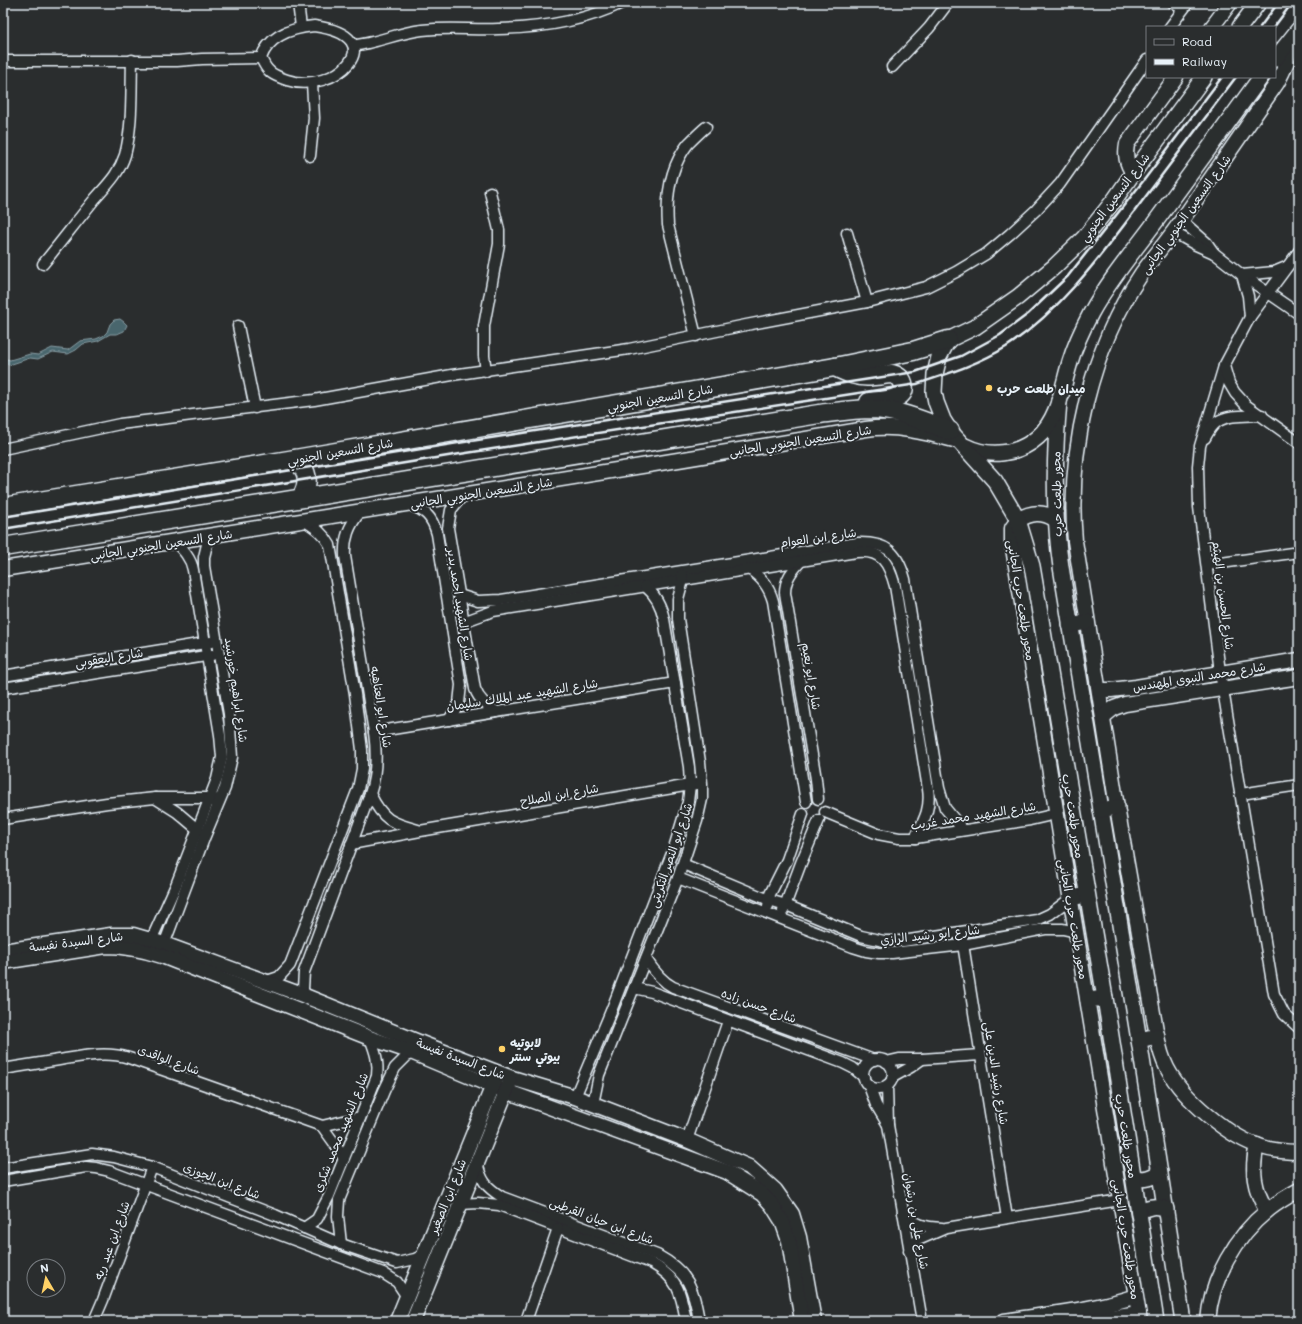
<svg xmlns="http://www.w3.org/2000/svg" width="1302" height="1324" font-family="Mali,'Playpen Sans Arabic',sans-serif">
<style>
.water{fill:#49666d;stroke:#899ea5}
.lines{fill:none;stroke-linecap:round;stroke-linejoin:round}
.street-casing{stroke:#e8f1f8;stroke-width:13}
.secondary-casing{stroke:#e8f1f8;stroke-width:17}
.primary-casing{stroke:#e8f1f8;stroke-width:18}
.highway-casing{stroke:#e8f1f8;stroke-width:21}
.street{stroke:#2a2d2e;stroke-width:10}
.secondary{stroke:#2a2d2e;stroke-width:14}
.primary{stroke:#2a2d2e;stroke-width:15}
.highway{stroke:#2a2d2e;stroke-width:18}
.rail{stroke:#e8f1f8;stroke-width:2.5}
.poi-dot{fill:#ffd166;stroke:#2a2d2e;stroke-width:1.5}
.labels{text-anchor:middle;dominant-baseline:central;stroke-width:4;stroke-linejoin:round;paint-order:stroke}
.street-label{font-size:12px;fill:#e8f1f8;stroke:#2a2d2e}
.poi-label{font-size:12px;font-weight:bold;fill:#e8f1f8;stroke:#2a2d2e;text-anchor:start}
</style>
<rect width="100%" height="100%" fill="#2a2d2e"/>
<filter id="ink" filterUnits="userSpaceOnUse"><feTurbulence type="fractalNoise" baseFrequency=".025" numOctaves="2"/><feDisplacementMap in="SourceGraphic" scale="8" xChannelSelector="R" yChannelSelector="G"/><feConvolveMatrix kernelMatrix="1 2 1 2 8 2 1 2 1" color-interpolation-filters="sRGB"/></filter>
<g filter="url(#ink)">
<!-- water -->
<polygon class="water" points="120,319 124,322 127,325 124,331 117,334 110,334 98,341 83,344 76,350 68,354 53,352 38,359 30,358 9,365 3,363 3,358 10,360 30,354 38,355 52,348 68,350 80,341 96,339 103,336 107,332 110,324 114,320"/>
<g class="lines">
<!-- street casing -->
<g class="street-casing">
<g id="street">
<polyline points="298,3 301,27"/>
<polyline points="1173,3 1183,9"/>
<path d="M314 26C396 37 334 96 287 80 272 75 267 72 261 58 269 35 292 28 314 26Z"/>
<polyline points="1170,27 1188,3"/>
<path d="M354 46C360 44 366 44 372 42 389 38 404 32 422 30 447 27 473 30 498 29 540 28 585 21 622 3"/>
<polyline points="3,61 177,61 202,59 261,58"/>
<polyline points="892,67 929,28 948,3"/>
<polyline points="310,156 314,118 312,83"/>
<polyline points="1182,221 1207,243 1214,253 1242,275 1299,314"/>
<polyline points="1173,232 1196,245 1214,253"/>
<polyline points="847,233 867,302"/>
<polyline points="1299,251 1250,317 1224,366 1200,446 1198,466 1199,507 1220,672 1264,935 1274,994 1284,1014 1299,1028"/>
<path d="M43 264C60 243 77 221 94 200 107 185 119 174 125 155 133 125 131 91 132 60"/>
<polyline points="1250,317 1248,296 1242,275 1274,272 1286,267"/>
<polyline points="238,326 255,408"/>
<path d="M696 336 668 225C666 197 670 167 688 144 694 138 700 132 706 127"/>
<polyline points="1224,366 1229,383 1235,393 1246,405 1299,443"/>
<polyline points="486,371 484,356 484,326 499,244 499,230 490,192"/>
<path d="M1205 438C1208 432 1211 426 1217 422 1228 414 1248 416 1262 415"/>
<polyline points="3,449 120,424 314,400 452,375 629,349 746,325 867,302 926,287 956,272 986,254 1010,234 1036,210 1060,184 1147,60"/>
<path d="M463 495 451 510 448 528 475 689C479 700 487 706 497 712"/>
<path d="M407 504C425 510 432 516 437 534L461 685 459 703 449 720"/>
<path d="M801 561C792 571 785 579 785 593L816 779 818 799"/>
<polyline points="1207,565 1299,552"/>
<path d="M749 569C762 578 769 587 773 601L806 802"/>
<path d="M459 595 478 601 501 600 857 543C886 542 897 551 905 579L939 788 945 808 963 830"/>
<path d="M463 622 493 611 856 552C882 549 889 564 895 586L928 789C931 809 924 820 915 838"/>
<polyline points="3,676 211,642"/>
<polyline points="3,688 212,655"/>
<polyline points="374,732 675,683"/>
<path d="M370 794C383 820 391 823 418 830"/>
<polyline points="1241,794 1299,785"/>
<polyline points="155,798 177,812 203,834"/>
<polyline points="825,812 878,834 899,838 915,838 1030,820 1056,814"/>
<polyline points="3,819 107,803 155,798 210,798 215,799"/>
<polyline points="351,844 420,831 696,784"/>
<polyline points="683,864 769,900 786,905 861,936 884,941 903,941 1037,920 1050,914 1071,898"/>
<polyline points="678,878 853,947 866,951 879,953 892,953 963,945 1045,929 1063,929 1076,932"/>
<polyline points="768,906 770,894 787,860 803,814"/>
<polyline points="783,911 801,863 819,820"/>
<polyline points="962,938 1007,1218"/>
<path d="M149 945 176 885 217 779 222 757 220 735 193 570C191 558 183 550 175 542"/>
<polyline points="162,950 205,836 225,788 232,757 229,714 204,566 204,557 209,536"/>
<path d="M646 959C653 970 661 981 673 987L874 1060"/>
<path d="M267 981 279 977 290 965 358 789 362 769V750L355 694 330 545C324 534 316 528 305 521"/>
<polyline points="634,988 652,992 843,1063 853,1068 864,1077"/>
<path d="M305 996 303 989 304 972 370 794C377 773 377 754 374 732L345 556C344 538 349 526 360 512"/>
<circle cx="878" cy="1074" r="15"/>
<polyline points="886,1062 899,1059 922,1059 980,1055"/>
<path d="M3 1069C22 1066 40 1063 59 1060 83 1056 106 1051 129 1058L322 1126 360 1117"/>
<polyline points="892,1079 893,1077 911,1067 922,1059"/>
<polyline points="887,1085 888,1125 922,1321"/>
<polyline points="869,1086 876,1105 888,1125"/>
<path d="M575 1097 611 1011 674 848 688 802 690 785 689 767 664 619C661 605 656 595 645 586"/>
<polyline points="593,1104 599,1075 678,878 697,821 702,799 702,783 700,762 678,619 678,599 683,580 682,574"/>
<polyline points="322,1126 335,1144 344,1159"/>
<polyline points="687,1140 728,1021"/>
<path d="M477 1162C481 1181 486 1187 502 1197L657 1255C688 1272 694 1288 699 1321"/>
<polyline points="3,1168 92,1154 114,1157 152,1167 275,1215 341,1244 388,1260 397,1263 415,1259 423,1255"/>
<polyline points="3,1181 86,1167 96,1168 109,1171 383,1273 397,1282 407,1297"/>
<path d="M461 1204 478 1203 499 1205 651 1263C678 1278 681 1292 686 1321"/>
<path d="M903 1213C916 1225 924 1227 942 1228"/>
<path d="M304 1228 317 1219 329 1196 377 1076C379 1062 375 1051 370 1038"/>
<polyline points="341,1244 338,1216 339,1200 384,1091 395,1068 411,1052"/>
<polyline points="909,1251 913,1244 918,1240 946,1228 1120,1200"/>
<polyline points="94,1321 103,1300 152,1167"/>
<polyline points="526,1321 558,1228"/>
</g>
</g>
<!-- secondary casing -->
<g class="secondary-casing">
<g id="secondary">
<polyline points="1212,27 1230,3"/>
<path d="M1296 34H1295C1291 52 1286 67 1277 83 1246 128 1215 173 1184 217 1171 236 1156 254 1142 273 1091 348 1067 451 1075 541L1117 807 1157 1036C1159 1047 1162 1058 1167 1068 1183 1099 1230 1138 1262 1147 1274 1151 1287 1152 1299 1152"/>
<path d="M1133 173C1126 163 1125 155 1127 144L1176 77"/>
<polyline points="1018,520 1012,528 1012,542 1140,1321"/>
<path d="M3 569 654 464 866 429C897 425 924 432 954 440"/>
<polyline points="1099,690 1111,690 1136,687 1299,660"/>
<polyline points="1103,717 1114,708 1125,704 1299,677"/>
<polyline points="3,951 111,935 133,935 164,944 305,996 426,1045 512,1078 575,1097 687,1140 749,1167 775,1190 792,1214 799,1237 814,1321"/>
<path d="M3 962 106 946C125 946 144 950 162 956L370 1038 411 1052 492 1086 727 1172 762 1194 772 1205 782 1221 789 1241 802 1321"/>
<path d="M1257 1145C1251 1170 1254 1190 1267 1211"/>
<polyline points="397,1321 496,1078"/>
<polyline points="413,1321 510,1082"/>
<path d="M1004 1321C1048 1314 1094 1310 1136 1296"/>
<polyline points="1082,1321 1139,1313"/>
<path d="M1208 1321C1211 1279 1236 1236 1268 1210 1278 1202 1288 1196 1299 1190"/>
</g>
</g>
<!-- primary casing -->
<g class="primary-casing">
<g id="primary">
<polyline points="1240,27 1258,3"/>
<polyline points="1275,59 1299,29"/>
<path d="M1059 401C1054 457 1053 511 1061 567L1139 1040 1183 1321"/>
<path d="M965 446C989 458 1018 455 1038 437 1059 418 1062 388 1070 362 1075 345 1083 328 1091 313 1109 280 1134 251 1156 221 1191 173 1226 125 1261 77"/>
<path d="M1018 520C1031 512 1042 511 1055 519"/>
<polyline points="1070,625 1087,622"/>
<polyline points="1101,810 1117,807"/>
<polyline points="1071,898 1087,895"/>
<polyline points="1088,1000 1105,998"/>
<polyline points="1139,1040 1157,1036"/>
<path d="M1134 1178C1145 1180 1151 1178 1160 1172"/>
<path d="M1139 1212C1148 1206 1156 1205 1166 1209"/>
<polyline points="1156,1321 1105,998 1032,566 1018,520 995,481 950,431 943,420 936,402 934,392 935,374 939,357 948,340 975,327 1018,297 1054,267 1084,238 1115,199 1133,173 1204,77"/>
</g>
</g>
<!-- highway casing -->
<g class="highway-casing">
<g id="highway">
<path d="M835 367C847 373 859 378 873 376 879 376 886 374 892 374 896 375 902 378 903 383 909 402 879 400 869 402"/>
<path d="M295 459C309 471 310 482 301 498"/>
<polyline points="3,507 295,459 835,367 913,351 948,340"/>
<path d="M3 547 819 414C836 412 854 409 872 409 899 410 924 421 950 431"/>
</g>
</g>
<!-- street -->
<use href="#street" class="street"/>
<!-- secondary -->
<use href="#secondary" class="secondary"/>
<!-- primary -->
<use href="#primary" class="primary"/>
<!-- highway -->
<use href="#highway" class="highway"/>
<!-- rail -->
<g class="rail">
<polyline points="1260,27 1278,3"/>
<polyline points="1274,27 1292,3"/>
<polyline points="3,517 458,443 915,372 961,356 1000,335 1028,314 1068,276 1144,180 1222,77"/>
<path d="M3 529 460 454 917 384C947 374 979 364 1006 347 1062 310 1103 253 1143 200 1174 159 1205 118 1236 77"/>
</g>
</g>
</g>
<!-- markers -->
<g class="poi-dot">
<circle cx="989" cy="388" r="4"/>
<circle cx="502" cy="1049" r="4"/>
</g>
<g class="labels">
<!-- street labels -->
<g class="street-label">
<text transform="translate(1114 197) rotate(-53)">شارع التسعين الجنوبي</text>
<text transform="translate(1185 214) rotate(-54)">شارع التسعين الجنوبي الجانبى</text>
<text transform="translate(660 397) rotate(-10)">شارع التسعين الجنوبي</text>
<text transform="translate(800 440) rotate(-9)">شارع التسعين الجنوبي الجانبى</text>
<text transform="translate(340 451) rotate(-10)">شارع التسعين الجنوبي</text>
<text transform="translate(481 492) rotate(-9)">شارع التسعين الجنوبي الجانبى</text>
<text transform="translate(1056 494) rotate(-91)">محور طلعت حرب</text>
<text transform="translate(818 537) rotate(-8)">شارع ابن العوام</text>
<text transform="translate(161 544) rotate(-9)">شارع التسعين الجنوبي الجانبى</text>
<text transform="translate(1224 595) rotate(83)">شارع الحسن بن الهيثم</text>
<text transform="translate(1022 600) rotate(81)">محور طلعت حرب الجانبى</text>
<text transform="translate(461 604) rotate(81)">شارع الشهيد احمد بدير</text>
<text transform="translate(109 657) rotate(-9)">شارع اليعقوبى</text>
<text transform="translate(812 676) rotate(81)">شارع ابو نعيم</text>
<text transform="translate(1199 676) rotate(-9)">شارع محمد النبوى المهندس</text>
<text transform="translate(237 690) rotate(82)">شارع ابراهيم خورشيد</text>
<text transform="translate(522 694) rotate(-9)">شارع الشهيد عبد الملاك سليمان</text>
<text transform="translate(382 707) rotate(81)">شارع ابو العتاهيه</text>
<text transform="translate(559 794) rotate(-10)">شارع ابن الصلاح</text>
<text transform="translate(973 815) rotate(-9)">شارع الشهيد محمد غريب</text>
<text transform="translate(1074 816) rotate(81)">محور طلعت حرب</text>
<text transform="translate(670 855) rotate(-71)">شارع ابو النصر التكريتى</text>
<text transform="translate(1074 919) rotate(80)">محور طلعت حرب الجانبى</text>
<text transform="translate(930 934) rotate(-6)">شارع ابو رشيد الرازي</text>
<text transform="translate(76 941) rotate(-7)">شارع السيدة نفيسة</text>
<text transform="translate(759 1005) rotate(20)">شارع حسن زاده</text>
<text transform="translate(461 1058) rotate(21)">شارع السيدة نفيسة</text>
<text transform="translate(169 1059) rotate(20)">شارع الواقدى</text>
<text transform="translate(997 1073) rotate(81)">شارع رشيد الدين على</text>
<text transform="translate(340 1132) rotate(-68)">شارع الشهيد محمد شكرى</text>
<text transform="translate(1127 1136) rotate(81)">محور طلعت حرب</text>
<text transform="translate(222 1180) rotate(21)">شارع ابن الجوزى</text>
<text transform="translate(447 1196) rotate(-68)">شارع ابن الصغير</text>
<text transform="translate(602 1220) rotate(21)">شارع ابن حيان القرطبى</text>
<text transform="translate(917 1221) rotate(80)">شارع على بن رشوان</text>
<text transform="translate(1127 1239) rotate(81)">محور طلعت حرب الجانبى</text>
<text transform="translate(111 1240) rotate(-70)">شارع ابن عبد ربه</text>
</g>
<!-- poi labels -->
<g class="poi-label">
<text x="997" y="388">ميدان طلعت حرب</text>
<text x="510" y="1042">لابوتيه<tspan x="510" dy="14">بيوتي سنتر</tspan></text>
</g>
</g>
<!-- margin -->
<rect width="1302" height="1324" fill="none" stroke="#2a2d2e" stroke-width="16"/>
<rect x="8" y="8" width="1286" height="1308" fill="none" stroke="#e8f1f8" stroke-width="1.5" filter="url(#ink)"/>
<!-- legend -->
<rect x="1146" y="26" width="130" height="52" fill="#2a2d2e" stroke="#767b7f"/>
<rect x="1154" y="39" width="20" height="6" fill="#2a2d2e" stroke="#767b7f"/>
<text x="1182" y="46" font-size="12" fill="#e8f1f8">Road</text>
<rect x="1154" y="59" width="20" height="6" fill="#e8f1f8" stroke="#767b7f"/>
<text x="1182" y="66" font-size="12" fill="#e8f1f8">Railway</text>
<!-- north arrow -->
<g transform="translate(46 1278) rotate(351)"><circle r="19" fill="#2a2d2e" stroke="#767b7f"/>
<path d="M0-3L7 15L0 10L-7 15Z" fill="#ffd166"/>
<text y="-6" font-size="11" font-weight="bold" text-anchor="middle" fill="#e8f1f8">N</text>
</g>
</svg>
